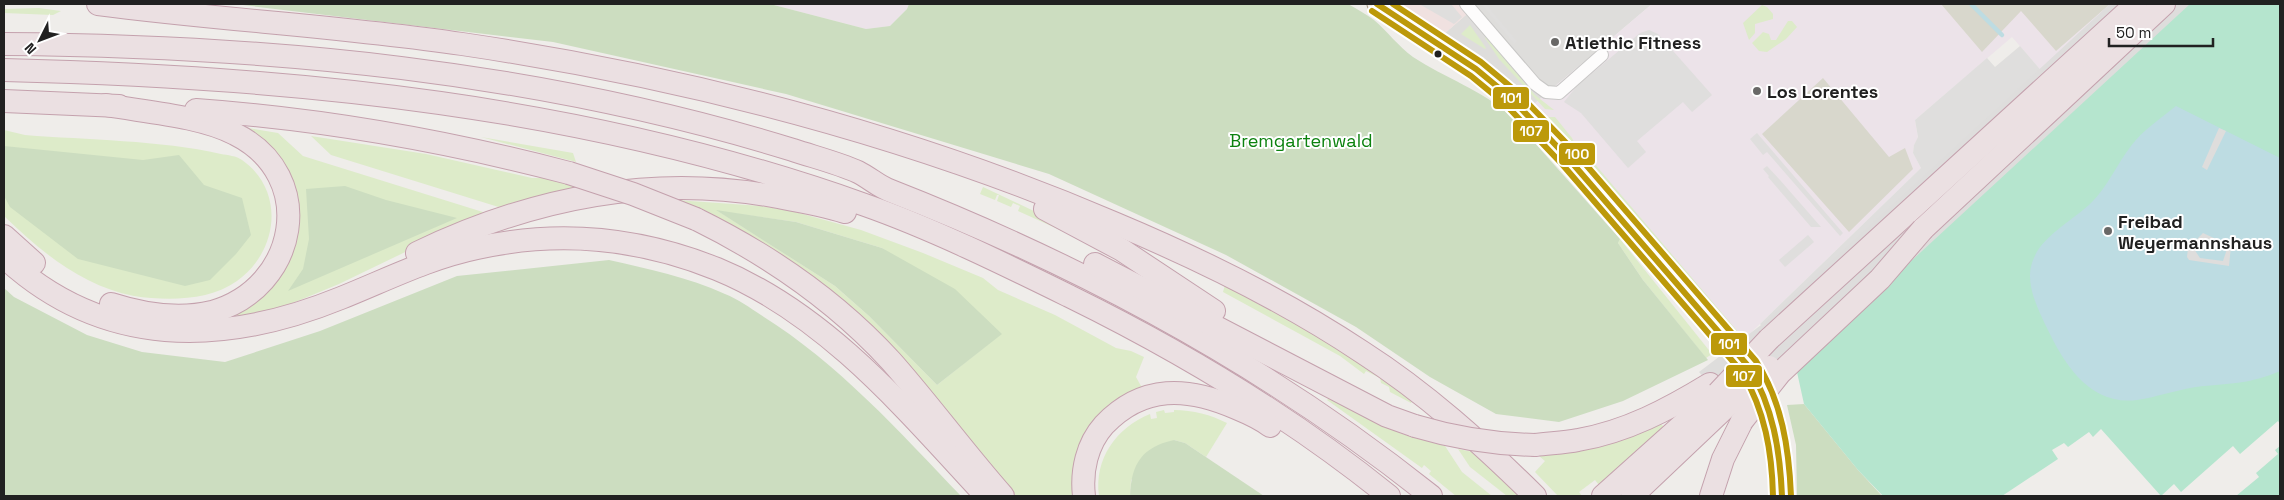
<svg xmlns="http://www.w3.org/2000/svg" width="2284" height="500" font-family="'Space Grotesk',sans-serif">
<style>
.residential{fill:#dedddb}
.commercial{fill:#f0e1e0}
.industrial{fill:#ece3e9}
.construction{fill:#d8d7cc}
.grass{fill:#ddebc9;fill-rule:evenodd}
.forest{fill:#ccddc0}
.pitch{fill:#b5e5ce}
.parking{fill:#dfdedd}
.water{fill:#bddce2}
.pier{fill:#dedddc;fill-rule:evenodd}
.lines{fill:none;stroke-linecap:round;stroke-linejoin:round}
.stream{stroke:#bddce2;stroke-width:4.5}
.minor-casing{stroke:#c8c7c6;stroke-width:14}
.primary-casing{stroke:#a69985;stroke-width:21}
.motorway-casing{stroke:#c4a1ad;stroke-width:24}
.minor{stroke:#fdfcfc;stroke-width:12}
.primary{stroke:#f2ece7;stroke-width:19}
.motorway{stroke:#ebe0e2;stroke-width:22}
.motorway-bridge-casing{stroke:#c4a1ad;stroke-width:24;stroke-linecap:butt}
.motorway-bridge{stroke:#ebe0e2;stroke-width:22}
.bus-1-casing{stroke:#fff;stroke-width:10}
.bus-2-casing{stroke:#fff;stroke-width:10}
.bus-3-casing{stroke:#fff;stroke-width:10}
.bus-1{stroke:#bc990a;stroke-width:6}
.bus-2{stroke:#bc990a;stroke-width:6}
.bus-3{stroke:#bc990a;stroke-width:6}
.poi-dot{fill:#696867;stroke:#fff;stroke-width:2}
.bus-dot{fill:#212121;stroke:#fff;stroke-width:2}
.labels{text-anchor:middle;dominant-baseline:central;stroke-width:4;stroke-linejoin:round;paint-order:stroke}
.poi-label{font-size:18px;font-weight:bold;fill:#212121;stroke:#fff;text-anchor:start}
.park-label{font-size:18px;fill:#0c820f;stroke:#fff}
.line-badge{stroke:#fff;stroke-width:2}
.badge-label{font-size:14px;text-anchor:middle;font-weight:bold;fill:#fff}
</style>
<rect width="100%" height="100%" fill="#efedea"/>
<!-- residential -->
<polygon class="residential" points="1458,4 1652,4 1527,110 1436,41 1467,14"/>
<!-- commercial -->
<polygon class="commercial" points="1379,4 1458,4 1467,14 1436,41"/>
<!-- industrial -->
<g class="industrial">
<polygon points="770,4 909,4 907,9 890,26 866,29"/>
<polygon points="1652,4 2149,4 2056,88 2012,37 1915,120 1918,138 1914,145 1913,153 1921,168 1732,351 1527,110"/>
</g>
<!-- construction -->
<g class="construction">
<polygon points="1941,4 2110,4 2056,51 2021,11 1982,52"/>
<polygon points="1823,78 1889,157 1905,148 1913,169 1849,232 1762,134"/>
</g>
<!-- grass -->
<g class="grass">
<polygon points="1762,5 1767,7 1773,14 1773,19 1755,24 1755,33 1749,40 1743,23"/>
<polygon points="39,8 61,11 53,15 4,13 4,9"/>
<polygon points="1788,21 1792,21 1797,27 1786,39 1767,52 1759,51 1752,43 1763,32 1769,34 1771,40 1776,40"/>
<polygon points="1470,25 1486,48 1485,49 1461,34"/>
<polygon points="1486,37 1535,95 1554,110 1545,109 1499,59 1485,38"/>
<polygon points="1547,117 1555,117 1572,138 1579,152"/>
<polygon points="248,128 278,133 303,156 486,213 339,284 288,305 243,318 202,319 228,312 294,231 247,132"/>
<path d="M4 130 25 135C87 140 160 140 221 154 227 155 237 156 242 160 286 191 278 252 237 281 209 301 167 301 134 296 82 286 40 251 4 216Z"/>
<polygon points="311,136 426,154 532,178 554,178 593,189 505,209 331,155"/>
<polygon points="481,137 573,153 576,162"/>
<polygon points="1587,155 1739,333 1737,335 1594,170"/>
<polygon points="983,187 1076,231 1120,261 1071,235 1018,211 1020,206 1013,203 1011,207 997,201 999,195 997,195 995,200 980,194"/>
<path d="M676 200 761 206 792 211 861 230 923 253 983 278 998 290 1055 315 1116 348 1131 351 1144 357 1136 377 1141 386 1150 385 1122 401 1077 496H1016L922 383ZM718 211 796 222 882 248 1001 334 937 385 869 316 835 286Z"/>
<polygon points="1620,239 1712,354 1706,358 1643,280 1618,243"/>
<polygon points="1225,285 1283,314 1306,331 1313,330 1413,399 1411,403 1390,392 1389,387 1381,383 1380,378 1366,371 1364,374 1340,356 1223,292"/>
<polygon points="1329,398 1402,434 1445,446 1462,472 1492,496 1456,496 1429,474 1431,471 1424,465 1422,468 1327,400"/>
<path d="M1164 410 1165 413 1174 412V410C1193 410 1211 415 1227 423L1206 457 1185 443 1174 440 1131 480 1130 496H1099C1094 459 1116 428 1150 414L1151 419 1157 418 1156 412Z"/>
<path d="M1661 424 1664 427 1599 485 1595 480 1579 492 1582 496H1558L1535 472 1545 461 1539 456C1582 453 1622 443 1661 424Z"/>
<polygon points="1458,449 1473,452 1528,496 1507,496 1470,467"/>
</g>
<!-- forest -->
<g class="forest">
<path d="M234 4H770L866 29 890 26 907 9 909 4H1348C1357 9 1366 14 1374 20 1388 32 1398 46 1413 57 1445 78 1482 90 1511 116L1620 239 1618 243 1643 280 1708 360 1623 401 1559 422 1496 414 1430 377 1356 327 1226 255 1049 174 786 94 553 42Z"/>
<polygon points="4,146 143,160 179,155 204,185 242,198 251,235 236,254 210,280 185,286 78,259 10,207 4,196"/>
<polygon points="345,186 386,200 457,218 288,291 303,269 309,239 306,189"/>
<polygon points="716,210 796,222 882,248 955,289 1002,334 937,385 869,316 835,286"/>
<path d="M609 260C648 269 688 277 725 294 738 299 750 308 761 315 838 363 899 431 961 496H4V288L14 297 87 335 142 352 225 362 320 331 457 276Z"/>
<polygon points="1804,404 1858,470 1882,496 1797,496 1796,445 1787,405"/>
<path d="M1174 440 1185 443 1264 496H1130C1131 464 1142 447 1174 440Z"/>
</g>
<!-- pitch -->
<g class="pitch">
<polygon points="2149,4 2280,4 2280,424 2278,421 2240,454 2233,446 2181,492 2174,484 2161,496 2101,429 2093,437 2089,432 2068,447 2064,443 2052,450 2058,459 2002,496 1883,496 1858,470 1804,404 1795,363"/>
<polygon points="2280,446 2280,496 2236,496 2259,477 2256,473 2278,454 2275,450"/>
</g>
<!-- parking -->
<g class="parking">
<polygon points="1451,4 1462,17 1454,24 1421,5"/>
<polygon points="1481,4 1486,4 1517,41 1514,44"/>
<polygon points="1649,30 1658,34 1712,95 1692,112 1683,102 1637,141 1646,152 1628,168 1581,113 1564,102 1577,86 1640,33"/>
<polygon points="2020,46 2056,88 1780,346 1760,324 1921,168 1913,153 1914,145 1918,137 1915,120 1987,58 1995,67"/>
<polygon points="1757,133 1843,233 1840,236 1767,152 1763,155 1750,139"/>
<polygon points="1767,166 1780,180 1821,227 1811,227 1768,177 1769,176 1763,169"/>
<polygon points="1808,235 1814,242 1785,267 1779,260"/>
</g>
<!-- water -->
<path class="water" d="M2176 106 2280 158V371C2248 385 2229 383 2196 387 2176 390 2157 397 2137 400 2090 406 2064 364 2047 328 2038 309 2025 284 2032 263 2040 236 2073 221 2092 202 2108 186 2117 164 2131 146 2143 130 2160 119 2176 106Z"/>
<!-- pier -->
<g class="pier">
<polygon points="2110,4 2190,4 1806,358 1756,420 1750,431 1699,372 1765,322"/>
<polygon points="2219,128 2226,131 2207,170 2202,167"/>
<path d="M2203 233 2231 246 2229 266 2189 260 2187 257 2188 248ZM2205 239 2227 249 2223 261 2200 258 2194 249Z"/>
</g>
<g class="lines">
<!-- stream -->
<polyline class="stream" points="1971,4 2002,35"/>
<!-- minor casing -->
<g class="minor-casing">
<polyline id="minor" points="1466,4 1535,84 1546,92 1559,93 1602,55"/>
</g>
<!-- primary casing -->
<g class="primary-casing">
<path id="primary" d="M1377 4 1476 69 1511 98 1567 157 1749 367C1775 405 1781 452 1782 496"/>
</g>
<!-- motorway casing -->
<g class="motorway-casing">
<g id="motorway">
<path d="M98 4C219 20 341 26 462 44 685 77 906 134 1114 223 1200 259 1284 300 1362 352 1426 393 1481 443 1535 496"/>
<path d="M4 44C270 46 537 71 793 150 814 157 838 163 858 172 870 178 879 187 891 191 1085 267 1268 366 1431 496"/>
<path d="M4 70C296 77 588 106 865 205 933 229 1004 264 1069 296 1181 351 1291 417 1389 496"/>
<polyline points="4,101 119,106"/>
<path d="M106 105C145 112 201 116 235 134 319 176 298 288 212 312 179 320 142 314 111 304"/>
<path d="M196 110C323 119 447 141 569 173"/>
<polyline points="1045,209 1122,250 1214,311"/>
<path d="M696 219C769 255 836 301 891 361 930 405 964 452 1003 496"/>
<polyline points="1923,229 2164,4"/>
<polyline points="4,236 34,263"/>
<path d="M417 253C531 198 652 173 778 197 800 201 823 205 845 212"/>
<path d="M4 257C103 349 223 346 341 298 386 280 429 258 477 248 558 230 640 238 717 269 827 314 907 411 986 496"/>
<polyline points="1095,264 1387,416 1415,426"/>
<polyline points="1769,339 2136,4"/>
<path d="M1535 445C1549 443 1564 443 1578 440 1626 432 1669 409 1710 384"/>
<path d="M1084 496C1081 471 1087 444 1104 425 1143 384 1188 387 1236 408 1248 413 1260 418 1270 426"/>
<polyline points="1603,496 1718,393"/>
<polyline points="1632,496 1728,405"/>
<polyline points="1711,496 1723,459 1742,421"/>
</g>
</g>
<!-- minor -->
<use href="#minor" class="minor"/>
<!-- primary -->
<use href="#primary" class="primary"/>
<!-- motorway -->
<use href="#motorway" class="motorway"/>
<!-- motorway-bridge casing -->
<g class="motorway-bridge-casing">
<g id="motorway-bridge">
<polyline points="569,173 633,194 696,219"/>
<polyline points="1718,393 1769,339"/>
<polyline points="1728,405 1769,367"/>
<polyline points="1742,421 1780,373 1880,279 1923,229"/>
<path d="M1415 426C1455 438 1493 444 1535 445"/>
</g>
</g>
<!-- motorway-bridge -->
<use href="#motorway-bridge" class="motorway-bridge"/>
<!-- bus-1 casing -->
<g class="bus-1-casing">
<path id="bus-1" d="M1377 4 1476 69 1511 98 1567 157 1749 367C1773 407 1780 450 1782 496"/>
</g>
<!-- bus-2 casing -->
<g class="bus-2-casing">
<path id="bus-2" d="M1372 11 1471 76 1505 104 1561 163 1742 372C1765 411 1772 452 1773 496"/>
</g>
<!-- bus-3 casing -->
<g class="bus-3-casing">
<path id="bus-3" d="M1393 4 1481 62 1517 92 1574 151 1756 361C1782 402 1789 448 1791 496"/>
</g>
<!-- bus-1 -->
<use href="#bus-1" class="bus-1"/>
<!-- bus-2 -->
<use href="#bus-2" class="bus-2"/>
<!-- bus-3 -->
<use href="#bus-3" class="bus-3"/>
</g>
<!-- markers -->
<g class="poi-dot">
<circle cx="1555" cy="42" r="5"/>
<circle cx="1757" cy="91" r="5"/>
<circle cx="2108" cy="231" r="5"/>
</g>
<circle class="bus-dot" cx="1438" cy="54" r="4.5"/>
<g class="labels">
<!-- poi labels -->
<g class="poi-label">
<text x="1565" y="42">Atlethic Fitness</text>
<text x="1767" y="91">Los Lorentes</text>
<text x="2118" y="221">Freibad<tspan x="2118" dy="21">Weyermannshaus</tspan></text>
</g>
<!-- park labels -->
<g class="park-label">
<text x="1301" y="140">Bremgartenwald</text>
</g>
</g>
<g class="line-badge">
<rect x="1492" y="86" width="38" height="24" rx="5" fill="#bc990a"/>
<rect x="1512" y="119" width="38" height="24" rx="5" fill="#bc990a"/>
<rect x="1558" y="142" width="38" height="24" rx="5" fill="#bc990a"/>
<rect x="1710" y="332" width="38" height="24" rx="5" fill="#bc990a"/>
<rect x="1725" y="364" width="38" height="24" rx="5" fill="#bc990a"/>
</g>
<g class="badge-label">
<text x="1511" y="103">101</text>
<text x="1531" y="136">107</text>
<text x="1577" y="159">100</text>
<text x="1729" y="349">101</text>
<text x="1744" y="381">107</text>
</g>
<!-- border -->
<rect width="2284" height="500" fill="none" stroke="#212121" stroke-width="10"/>
<!-- north arrow -->
<g transform="translate(40 40) rotate(228)" stroke="#ffffff" stroke-width="4" paint-order="stroke">
<path d="M0-4L9 19L0 12L-9 19Z" fill="#212121"/>
<text y="-8" font-size="14" font-weight="bold" text-anchor="middle" fill="#212121">N</text>
</g>
<!-- scale -->
<path d="M2109 38v8h104v-8" fill="none" stroke="#212121" stroke-width="2.5"/>
<text x="2116" y="38" font-size="15" fill="#212121" stroke="#ffffff" stroke-width="4" paint-order="stroke">50 m</text>
</svg>
